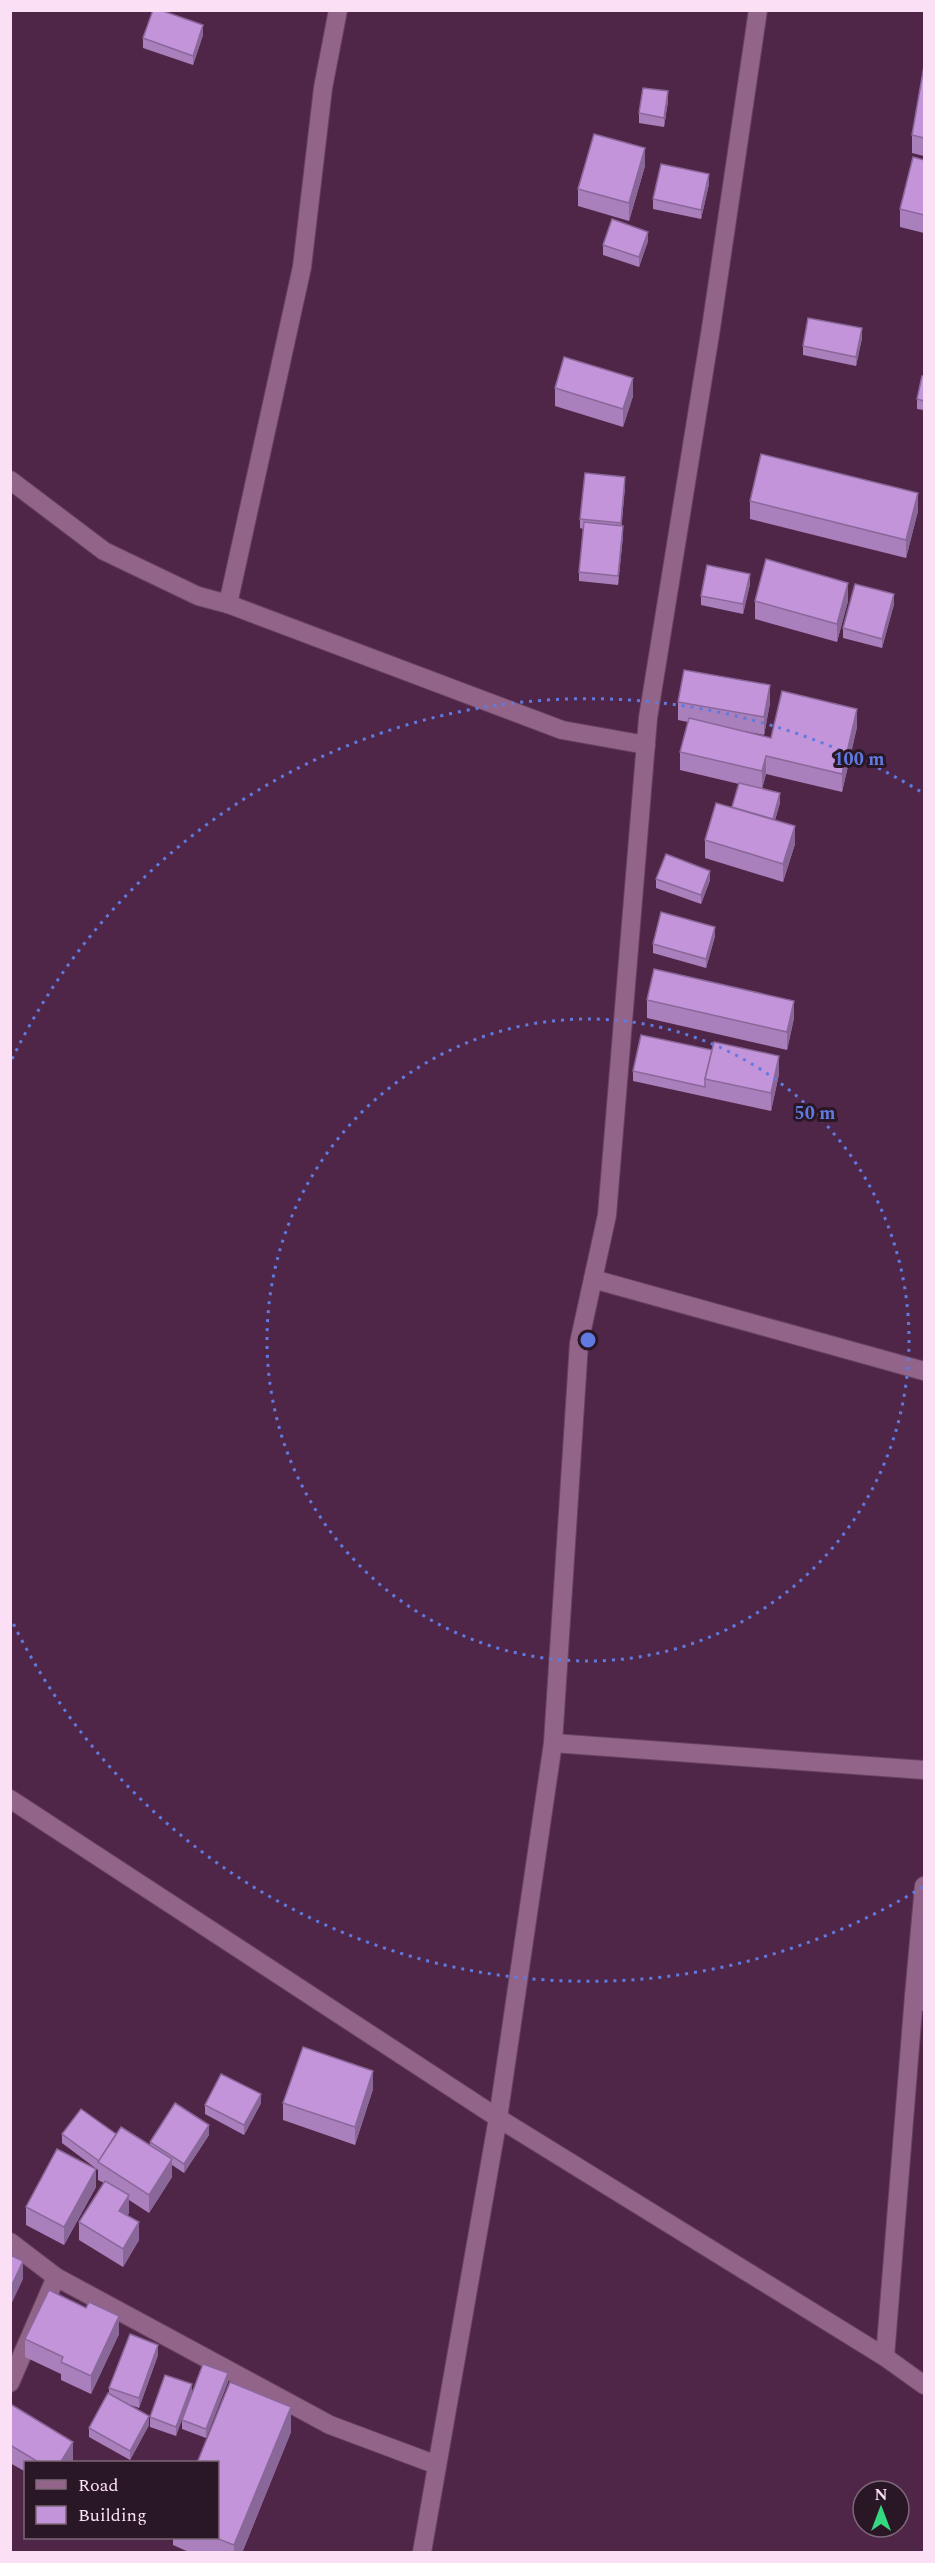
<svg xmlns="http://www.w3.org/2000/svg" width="935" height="2563" font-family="Spectral,serif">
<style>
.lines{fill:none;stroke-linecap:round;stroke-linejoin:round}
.minor-casing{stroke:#684361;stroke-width:20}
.minor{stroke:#936489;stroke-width:18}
.wall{fill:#a97fbc}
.shaded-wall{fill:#896899}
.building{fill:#c494db;stroke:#896899;stroke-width:1.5}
.ring{fill:none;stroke:#607ae0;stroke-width:3;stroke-dasharray:3 6}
.centre{fill:#607ae0;stroke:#2a1726;stroke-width:3}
.ring-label{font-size:18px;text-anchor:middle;font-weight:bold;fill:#607ae0;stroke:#2a1726;stroke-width:6;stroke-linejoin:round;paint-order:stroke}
</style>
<rect width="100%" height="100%" fill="#502648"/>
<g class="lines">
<!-- minor casing -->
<g class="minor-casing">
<g id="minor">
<polyline points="338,10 323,88 302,267 228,604 562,730 646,745"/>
<polyline points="10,480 104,551 198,596 228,604"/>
<polyline points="593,1279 924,1371"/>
<polyline points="553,1743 924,1770"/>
<polyline points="10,1799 498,2118 885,2357 924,2385"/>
<polyline points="914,1996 924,1886"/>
<polyline points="10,2242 56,2277 330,2425 437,2465"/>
<polyline points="885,2357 914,1996 924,2002"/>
<polyline points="10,2383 56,2277"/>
<polyline points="422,2552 498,2118 553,1743 579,1343 607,1215 648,718 711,328 758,10"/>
</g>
</g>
<!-- minor -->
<use href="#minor" class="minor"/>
</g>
<!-- wall -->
<g class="wall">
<polygon points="203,35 193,65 143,48 143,38"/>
<polygon points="924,66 924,156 912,153 912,135"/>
<polygon points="668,101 664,127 639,123 639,113"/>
<polygon points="924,160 924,233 900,227 900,209"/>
<polygon points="645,166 629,221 578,206 578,189"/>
<polygon points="709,184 701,219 653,209 653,199"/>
<polygon points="648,241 639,267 603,255 603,245"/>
<polygon points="862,338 856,366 803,355 803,346"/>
<polygon points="924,376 924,410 917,409 917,399"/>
<polygon points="555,388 633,396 623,427 555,406"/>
<polygon points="625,487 621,526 623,536 618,585 579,581 579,572 583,529 580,528 580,519"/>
<polygon points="750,501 918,511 906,558 750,519"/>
<polygon points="750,584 743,614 701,605 701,596"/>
<polygon points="755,601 848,601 837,642 755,619"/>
<polygon points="894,604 882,648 843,638 843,628"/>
<polygon points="678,702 770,703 764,735 744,731 771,738 857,727 842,792 766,774 762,789 780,803 775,820 795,844 783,882 705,858 705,840 732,807 739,784 680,770 680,752 688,722 678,720"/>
<polygon points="656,879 710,880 701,904 656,888"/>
<polygon points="715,936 706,968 653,953 653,944"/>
<polygon points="647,1000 794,1018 787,1050 647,1018"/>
<polygon points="633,1071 779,1074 771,1111 633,1081"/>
<polygon points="373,2089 355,2145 283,2120 283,2103"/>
<polygon points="261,2103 244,2135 205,2114 205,2105"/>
<polygon points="62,2134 116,2134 150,2145 150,2142 209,2135 184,2173 172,2165 172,2177 149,2213 129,2200 129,2213 127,2216 139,2240 123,2267 79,2240 79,2222 104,2183 98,2180 98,2170 62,2143"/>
<polygon points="96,2187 64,2245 26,2225 26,2207"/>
<polygon points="119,2334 91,2394 61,2380 61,2374 25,2357 25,2339"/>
<polygon points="158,2355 139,2408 125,2403 149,2425 130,2460 89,2437 89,2428 109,2394 109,2388"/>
<polygon points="228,2382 206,2438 182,2429 182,2420"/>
<polygon points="192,2384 176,2436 150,2427 150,2417"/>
<polygon points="10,2408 73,2460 71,2463 26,2463 26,2472 10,2463"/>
<polygon points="291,2432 242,2553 191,2553 173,2545 173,2538 218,2538"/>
</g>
<!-- shaded-wall -->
<g class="shaded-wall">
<polygon points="203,25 203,35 193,65 193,56"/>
<polygon points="668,91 668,101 664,127 664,118"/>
<polygon points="645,148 645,166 629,221 629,203"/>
<polygon points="709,174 709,184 701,219 701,210"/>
<polygon points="648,232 648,241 639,267 639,257"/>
<polygon points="862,328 862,338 856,366 856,357"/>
<polygon points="633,378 633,396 623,427 623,409"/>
<polygon points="625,477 625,487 621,533 621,523"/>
<polygon points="918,493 918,511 906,558 906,540"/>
<polygon points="623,526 623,536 618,585 618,576"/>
<polygon points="750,574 750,584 743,614 743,604"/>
<polygon points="848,583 848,601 837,642 837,624"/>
<polygon points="894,594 894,604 882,648 882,639"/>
<polygon points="770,685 770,703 764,735 764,717"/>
<polygon points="857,709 857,727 842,792 842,774"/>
<polygon points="766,756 766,774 762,789 762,771"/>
<polygon points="780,793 780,803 771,833 771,824"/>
<polygon points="795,826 795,844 783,882 783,864"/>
<polygon points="710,871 710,880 701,904 701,895"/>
<polygon points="715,927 715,936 706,968 706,959"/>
<polygon points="794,1001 794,1018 787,1050 787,1032"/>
<polygon points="779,1056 779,1074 771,1111 771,1093"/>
<polygon points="373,2071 373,2089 355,2145 355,2127"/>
<polygon points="261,2094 261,2103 244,2135 244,2125"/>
<polygon points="209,2125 209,2135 184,2173 184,2164"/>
<polygon points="172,2159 172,2177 149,2213 149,2195"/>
<polygon points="96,2169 96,2187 64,2245 64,2227"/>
<polygon points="129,2195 129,2213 119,2229 119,2211"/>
<polygon points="139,2222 139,2240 123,2267 123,2249"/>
<polygon points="23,2261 23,2279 10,2307 10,2289"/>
<polygon points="119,2316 119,2334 91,2394 91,2376"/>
<polygon points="158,2345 158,2355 139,2408 139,2398"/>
<polygon points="228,2373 228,2382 206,2438 206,2429"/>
<polygon points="192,2384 192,2394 176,2436 176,2427"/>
<polygon points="291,2407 291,2432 242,2553 234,2553 234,2545"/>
<polygon points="149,2416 149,2425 130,2460 130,2451"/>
<polygon points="73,2442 73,2460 71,2463 60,2463"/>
</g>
<!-- building -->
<g class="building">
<polygon points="153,10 160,10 203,25 193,56 143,38"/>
<polygon points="924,66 924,138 912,135"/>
<polygon points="643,88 668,91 664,118 639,113"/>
<polygon points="594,134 645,148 629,203 578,189"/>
<polygon points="913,157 924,160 924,215 900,209"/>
<polygon points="661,164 709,174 701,210 653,199"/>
<polygon points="612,219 648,232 639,257 603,245"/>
<polygon points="808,318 862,328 856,357 803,346"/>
<polygon points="564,357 633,378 623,409 555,388"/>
<polygon points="922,376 924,376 924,401 917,399"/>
<polygon points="761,454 918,493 906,540 750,501"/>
<polygon points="585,473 625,477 621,523 580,519"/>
<polygon points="584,522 623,526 618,576 579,572"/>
<polygon points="766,559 848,583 837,624 755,601"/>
<polygon points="707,565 750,574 743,604 701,596"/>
<polygon points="855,584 894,594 882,639 843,628"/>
<polygon points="684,670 770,685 764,717 678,702"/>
<polygon points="782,691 857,709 842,774 766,756 762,771 680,752 689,718 771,738"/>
<polygon points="739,783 780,793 773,819 732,807"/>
<polygon points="716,803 795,826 783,864 705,840"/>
<polygon points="666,854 710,871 701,895 656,879"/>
<polygon points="661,912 715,927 706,959 653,944"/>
<polygon points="654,969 794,1001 787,1032 647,1000"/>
<polygon points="641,1035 712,1050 705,1079 705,1087 633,1071"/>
<polygon points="714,1042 779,1056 771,1093 705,1079"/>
<polygon points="303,2047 373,2071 355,2127 283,2103"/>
<polygon points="221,2074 261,2094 244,2125 205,2105"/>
<polygon points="175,2103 209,2125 184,2164 150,2142"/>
<polygon points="81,2109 116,2134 99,2161 62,2134"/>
<polygon points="121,2127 172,2159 149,2195 98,2162"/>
<polygon points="57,2149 96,2169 64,2227 26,2207"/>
<polygon points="105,2181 129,2195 119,2211 139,2222 123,2249 79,2222"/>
<polygon points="10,2255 23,2261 10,2289"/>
<polygon points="49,2290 86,2308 89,2302 119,2316 91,2376 61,2362 63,2357 25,2339"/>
<polygon points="130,2334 158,2345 139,2398 109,2388"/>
<polygon points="203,2364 228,2373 206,2429 182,2420"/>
<polygon points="165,2375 192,2384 176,2427 150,2417"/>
<polygon points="230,2382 291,2407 234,2545 216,2538 218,2538 218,2463 197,2463"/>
<polygon points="108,2393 149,2416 130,2451 89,2428"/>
<polygon points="12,2405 73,2442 60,2463 40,2463 10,2445 10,2408"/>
</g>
<!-- distance rings -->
<g class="ring">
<circle cx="588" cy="1340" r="321"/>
<path d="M923 1887A641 641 0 0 1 12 1621M12 1059A641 641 0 0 1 923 793"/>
</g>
<circle cx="588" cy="1340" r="9" class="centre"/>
<g class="ring-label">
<text x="859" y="765">100 m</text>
<text x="815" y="1119">50 m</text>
</g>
<!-- border -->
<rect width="935" height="2563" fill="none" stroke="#fbdff4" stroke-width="24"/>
<!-- legend -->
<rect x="24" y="2461" width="195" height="78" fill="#2a1726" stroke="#7e6778" stroke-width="1.5"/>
<rect x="36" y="2480" width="30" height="9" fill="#936489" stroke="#7e6778" stroke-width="1.5"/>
<text x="78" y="2491" font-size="18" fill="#fbdff4">Road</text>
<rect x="36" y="2506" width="30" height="18" fill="#c494db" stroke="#7e6778" stroke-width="1.5"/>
<text x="78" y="2521" font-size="18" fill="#fbdff4">Building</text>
<!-- north arrow -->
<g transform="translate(881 2509)"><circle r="28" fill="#2a1726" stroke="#7e6778" stroke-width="1.5"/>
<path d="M0-4.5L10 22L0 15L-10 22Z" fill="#34d881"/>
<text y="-9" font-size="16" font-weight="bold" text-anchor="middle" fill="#fbdff4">N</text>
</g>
</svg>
